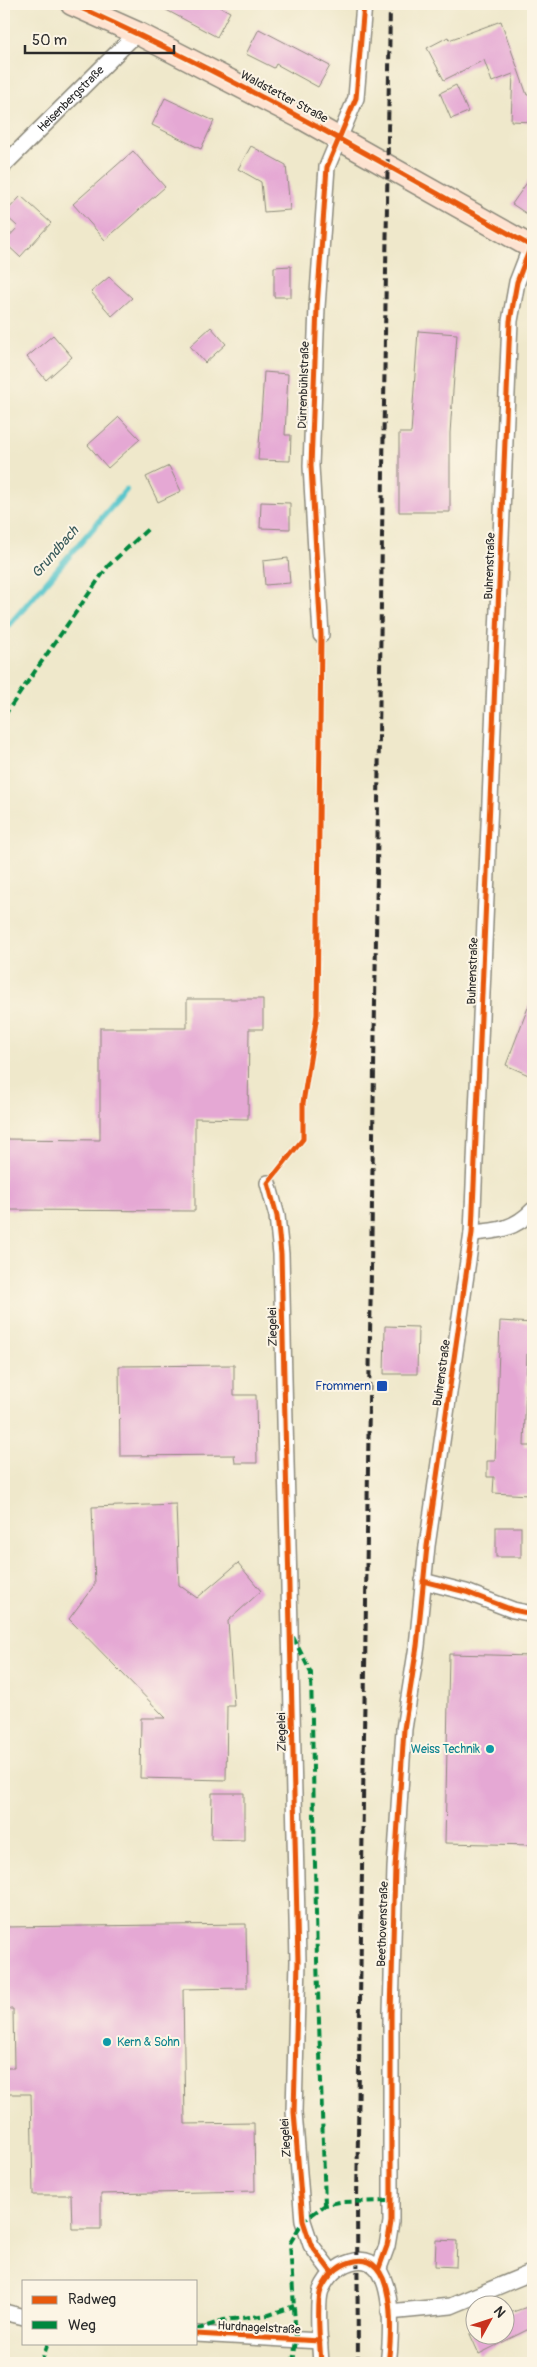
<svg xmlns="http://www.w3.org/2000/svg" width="537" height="2367" font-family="Pangolin,sans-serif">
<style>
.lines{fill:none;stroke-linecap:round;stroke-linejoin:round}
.stream{stroke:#59c6cc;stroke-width:6}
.building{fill:#e5a8d4}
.street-casing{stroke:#8d8a7b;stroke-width:18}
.secondary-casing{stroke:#8d8a7b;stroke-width:25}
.street{stroke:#fff;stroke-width:15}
.secondary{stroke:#fee3d1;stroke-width:22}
.rail{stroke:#2b2b2b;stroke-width:4;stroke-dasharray:8 4;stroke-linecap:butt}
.quiet{stroke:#00873e;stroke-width:4;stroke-dasharray:8 4;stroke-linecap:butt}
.cycleway-casing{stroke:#fcf5e5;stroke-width:8}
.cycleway{stroke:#e8590c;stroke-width:5}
.transit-dot{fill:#1a4fb4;stroke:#fcf5e5;stroke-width:2}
.culture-dot{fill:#0f9aa8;stroke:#fcf5e5;stroke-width:2}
.labels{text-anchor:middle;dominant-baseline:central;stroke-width:4;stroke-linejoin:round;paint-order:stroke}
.street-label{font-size:12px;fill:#2b2b2b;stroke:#fcf5e5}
.transit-label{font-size:12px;fill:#164399;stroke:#fcf5e5;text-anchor:end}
.culture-label{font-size:12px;fill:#0d838f;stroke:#fcf5e5;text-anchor:end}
.water-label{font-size:14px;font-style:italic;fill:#395a5b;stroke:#fcf5e5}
</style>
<rect width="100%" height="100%" fill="#fcf5e5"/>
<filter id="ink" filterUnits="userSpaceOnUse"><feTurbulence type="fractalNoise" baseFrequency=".02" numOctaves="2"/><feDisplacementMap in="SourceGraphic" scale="10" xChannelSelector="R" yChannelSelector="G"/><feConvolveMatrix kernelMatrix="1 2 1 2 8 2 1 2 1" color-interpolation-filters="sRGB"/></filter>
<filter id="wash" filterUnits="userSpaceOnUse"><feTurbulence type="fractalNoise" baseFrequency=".0096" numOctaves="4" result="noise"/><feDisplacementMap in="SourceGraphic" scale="20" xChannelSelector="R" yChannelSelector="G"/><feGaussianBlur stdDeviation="1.12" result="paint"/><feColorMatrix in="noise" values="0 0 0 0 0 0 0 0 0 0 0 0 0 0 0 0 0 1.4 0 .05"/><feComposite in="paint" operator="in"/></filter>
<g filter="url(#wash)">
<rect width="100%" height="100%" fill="#efe8cb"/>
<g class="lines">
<!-- stream -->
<polyline class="stream" points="4,631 126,490"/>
</g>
<g id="blocks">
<!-- building -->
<g class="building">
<polygon points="155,4 215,4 230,12 217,37"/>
<polygon points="501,21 527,95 533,95 533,122 511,121 513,74 492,82 484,60 444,80 427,48 448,37 449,40"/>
<polygon points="259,29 330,66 318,87 276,64 274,68 246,54"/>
<polygon points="456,85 468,112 451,119 440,93"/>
<polygon points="165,98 214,121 201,149 152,125"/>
<polygon points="251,146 286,165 290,210 264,212 261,182 238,169"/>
<polygon points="133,151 165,187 105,240 73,204"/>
<polygon points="533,174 533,218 512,204"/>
<polygon points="21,196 51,223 20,257 4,242 18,227 4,214"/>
<polygon points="291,266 291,297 274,297 274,267"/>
<polygon points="109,277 132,298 112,316 91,292"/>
<polygon points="211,327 226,344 205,363 190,346"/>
<polygon points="418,331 457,334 450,433 450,512 399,512 399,433 411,433"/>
<polygon points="53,335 72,357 46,380 27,357"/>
<polygon points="264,372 288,374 285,435 291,435 290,461 258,460"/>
<polygon points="119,417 140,439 108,468 88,445"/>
<polygon points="169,466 181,491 158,502 146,477"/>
<polygon points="261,502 290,503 290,529 260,528"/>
<polygon points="288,558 290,583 265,585 263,561"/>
<polygon points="532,997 533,997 533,1077 506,1065"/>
<polygon points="187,999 263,999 263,1029 249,1029 248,1119 195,1118 195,1211 4,1210 4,1139 100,1140 100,1028 187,1028"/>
<polygon points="500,1321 533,1323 533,1354 527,1354 524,1446 531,1446 529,1495 493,1493 494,1477 487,1477 487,1461 495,1461"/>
<polygon points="385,1326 418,1327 417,1374 384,1374"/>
<polygon points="234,1365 234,1395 256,1395 257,1463 235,1463 234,1455 120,1456 119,1366"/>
<polygon points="176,1504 179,1585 197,1598 238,1563 261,1591 228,1621 234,1706 227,1706 226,1780 140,1778 141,1718 166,1718 69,1619 95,1584 92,1507"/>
<rect x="496" y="1527" width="25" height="30"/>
<polygon points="449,1654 533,1656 533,1845 445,1843"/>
<polygon points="212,1793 244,1793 244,1840 211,1839"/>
<polygon points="246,1924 247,1988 183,1989 185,2124 254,2123 255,2191 101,2194 101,2229 72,2229 71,2195 33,2195 31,2094 4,2094 4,2068 14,2068 13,2009 4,2009 4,1927"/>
<polygon points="436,2240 457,2241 456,2267 435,2266"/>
<polygon points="533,2305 533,2327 479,2354 470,2334 504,2334 504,2315"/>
</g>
</g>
</g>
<g filter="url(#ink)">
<use href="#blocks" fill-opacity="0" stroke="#8d8a7b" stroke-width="1"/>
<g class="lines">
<!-- street casing -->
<g class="street-casing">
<g id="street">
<path id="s1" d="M4 165 137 33"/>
<polyline points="321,635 311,466 317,307 327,167 356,98 364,4"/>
<polyline points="268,1183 277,1216 281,1254 298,1961 294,2112 303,2221 311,2245 332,2273"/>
<path d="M472 1233C498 1231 515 1229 533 1210"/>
<polyline points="423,1581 466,1592 513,1610 533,1614"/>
<polyline points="379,2268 387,2246 391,2222 391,2013 395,1868 404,1729 417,1646 427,1546 472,1233 510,321 517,282 531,246"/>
<polyline points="4,2312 24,2317"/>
<polyline points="389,2312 451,2306 533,2272"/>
<polyline points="196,2334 320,2341"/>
<path d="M321 2363C320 2348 316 2303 321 2290 327 2277 337 2266 351 2262 397 2247 392 2337 388 2363"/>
</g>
</g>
<!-- secondary casing -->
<g class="secondary-casing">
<polyline id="secondary" points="72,4 137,33 302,118 533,248"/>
</g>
<!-- street -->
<use href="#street" class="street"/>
<!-- secondary -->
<use href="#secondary" class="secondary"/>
<!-- rail -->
<polyline class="rail" points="358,2363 357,2201 390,4"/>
<!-- quiet -->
<g class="quiet">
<polyline points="4,716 108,566 150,527"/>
<polyline points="293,1637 311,1673 317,1960 325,2205"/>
<polyline points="196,2330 224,2320 269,2315 294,2306"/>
<polyline points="41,2363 48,2343"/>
<polyline points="293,2363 296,2340 290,2243 303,2221 325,2205 340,2202 392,2201"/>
</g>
<!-- cycleway casing -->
<g class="cycleway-casing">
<g id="cycleway">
<path d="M72 4C230 74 380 162 531 246L517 282 510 321 472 1233 427 1546 417 1646 404 1729 395 1868 391 2013V2222L387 2246 379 2268"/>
<polyline points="423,1581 466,1592 513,1610 533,1614"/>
<polyline points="332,2273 311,2245 303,2221 294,2112 298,1961 281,1254 277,1216 268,1183 303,1139 303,1103 317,1015 321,635 311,466 317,307 327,167 356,98 364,4"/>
<polyline points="196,2334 320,2341"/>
<path d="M321 2363C320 2348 316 2303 321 2290 327 2277 337 2266 351 2262 397 2247 392 2337 388 2363"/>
</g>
</g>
<!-- cycleway -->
<use href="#cycleway" class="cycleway"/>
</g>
</g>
<!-- markers -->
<rect class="transit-dot" x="376" y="1380" width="12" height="12" rx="2.5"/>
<g class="culture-dot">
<circle cx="490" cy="1749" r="5"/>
<circle cx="107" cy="2042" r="5"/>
</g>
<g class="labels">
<!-- street labels -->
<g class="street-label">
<text transform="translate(284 97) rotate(28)">Waldstetter Straße</text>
<text stroke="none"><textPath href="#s1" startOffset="94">Heisenbergstraße</textPath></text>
<text transform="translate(304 385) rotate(-88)">Dürrenbühlstraße</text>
<text transform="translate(490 566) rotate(-88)">Buhrenstraße</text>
<text transform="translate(473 971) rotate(-88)">Buhrenstraße</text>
<text transform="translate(273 1327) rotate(-91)">Ziegelei</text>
<text transform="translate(442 1373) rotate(-82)">Buhrenstraße</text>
<text transform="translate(282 1732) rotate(-91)">Ziegelei</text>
<text transform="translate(383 1924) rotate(-88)">Beethovenstraße</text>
<text transform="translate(286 2138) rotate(-94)">Ziegelei</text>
<text transform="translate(259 2328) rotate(3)">Hurdnagelstraße</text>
</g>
<!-- transit labels -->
<g class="transit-label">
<text x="371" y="1386">Frommern</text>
</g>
<!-- culture labels -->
<g class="culture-label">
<text x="480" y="1749">Weiss Technik</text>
<text x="117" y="2042" text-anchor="start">Kern &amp; Sohn</text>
</g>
<!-- water labels -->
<g class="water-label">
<text transform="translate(55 552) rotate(-49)">Grundbach</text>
</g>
</g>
<!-- margin -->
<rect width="537" height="2367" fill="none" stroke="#fcf5e5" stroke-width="20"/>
<!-- legend -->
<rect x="22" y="2280" width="175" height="65" fill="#fcf5e5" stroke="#a8a49b"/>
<rect x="32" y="2296" width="25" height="8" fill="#e8590c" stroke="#a8a49b"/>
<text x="68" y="2304" font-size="15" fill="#2b2b2b">Radweg</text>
<rect x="32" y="2321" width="25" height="8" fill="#00873e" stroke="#a8a49b"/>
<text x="68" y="2330" font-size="15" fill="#2b2b2b">Weg</text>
<!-- north arrow -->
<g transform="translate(490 2320) rotate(50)"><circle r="24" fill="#fcf5e5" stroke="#a8a49b"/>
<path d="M0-4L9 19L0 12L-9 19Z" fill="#c8321e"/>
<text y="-8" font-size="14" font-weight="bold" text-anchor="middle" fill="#2b2b2b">N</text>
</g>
<!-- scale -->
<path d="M25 45v8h149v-8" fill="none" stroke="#2b2b2b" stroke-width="2.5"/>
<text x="32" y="45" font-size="15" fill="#2b2b2b" stroke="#fcf5e5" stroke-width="4" paint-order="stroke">50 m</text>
</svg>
